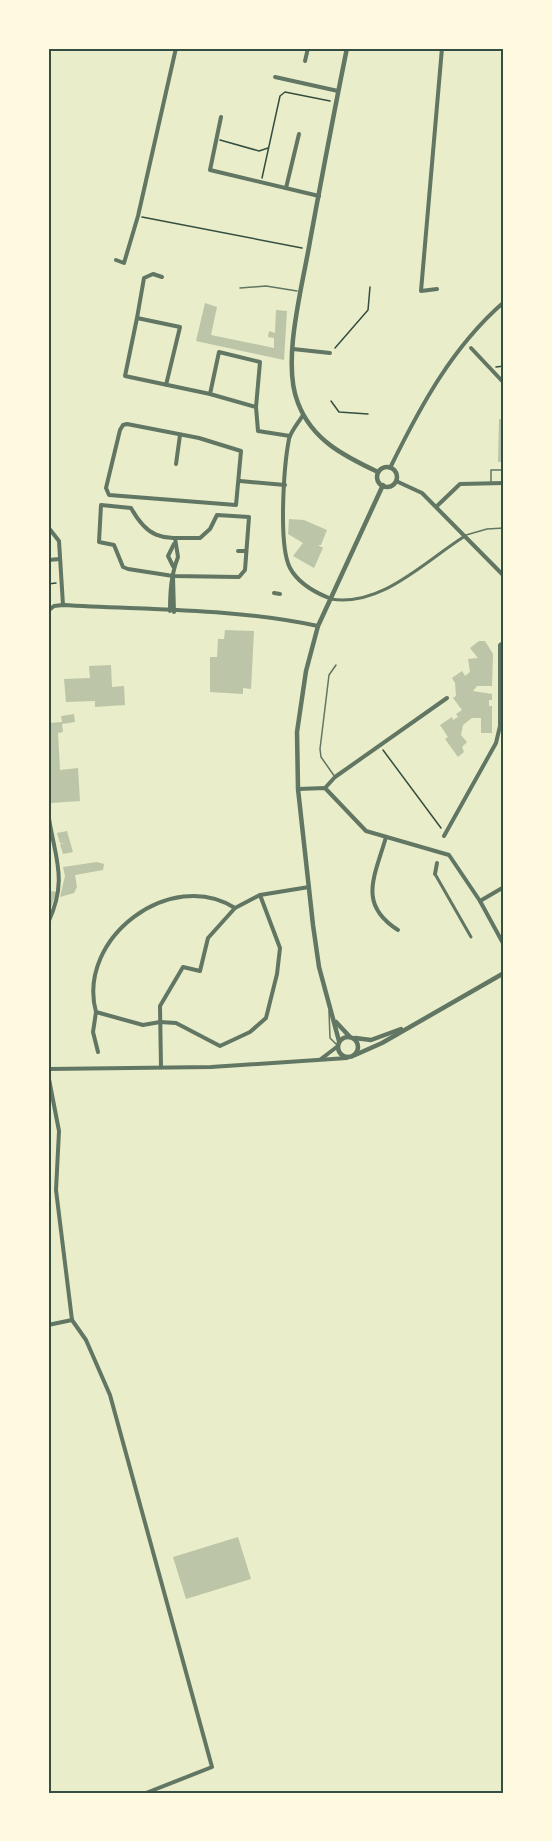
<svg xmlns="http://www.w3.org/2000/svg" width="552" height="1841" font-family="Inter,sans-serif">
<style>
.building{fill:#bcc5a7}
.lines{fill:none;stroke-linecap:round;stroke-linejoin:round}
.path{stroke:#344e41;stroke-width:1.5}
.service{stroke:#617663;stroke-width:1.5}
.pedestrian{stroke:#617663;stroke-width:3}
.minor{stroke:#617663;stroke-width:4}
.tertiary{stroke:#617663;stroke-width:4.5}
.neatline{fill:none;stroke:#344e41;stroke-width:2}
</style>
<rect width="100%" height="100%" fill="#e9edc9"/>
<!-- building -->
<g class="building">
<polygon points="205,303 217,307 211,335 274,348 274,338 268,337 269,331 275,333 276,310 287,311 284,360 196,341"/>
<polygon points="499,419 504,419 504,462 498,462"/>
<polygon points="289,519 304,520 327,530 321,545 318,545 323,548 314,568 293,556 303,543 288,534"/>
<polygon points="225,630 254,631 251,689 243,688 243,694 210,692 210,657 217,657 218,639 224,639"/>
<polygon points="479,641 485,641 493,654 492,686 477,686 473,691 492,694 492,700 489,700 489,706 492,706 492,733 481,733 481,718 472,718 463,725 461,735 467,742 462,747 464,752 458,757 445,739 448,737 440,725 452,717 453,720 458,717 456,714 462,710 453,698 456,696 455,683 452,678 462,671 465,676 470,672 468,659 478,658 470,648"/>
<polygon points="111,665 112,687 124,686 125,705 95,707 95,701 66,702 64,679 90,678 89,666"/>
<polygon points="74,714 75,722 62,724 63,732 58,733 60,770 78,768 80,801 51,803 48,723 62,722 61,716"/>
<polygon points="67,831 73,852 63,854 60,844 64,843 60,843 57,833"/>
<polygon points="97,862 104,864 103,870 75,875 77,887 74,893 60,897 65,876 63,867"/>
<polygon points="51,891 56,892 48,917 48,893"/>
<polygon points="238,1537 251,1579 186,1599 173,1557"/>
</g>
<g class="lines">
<!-- path -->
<g class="path">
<polyline points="220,140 259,151 268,148"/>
<polyline points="262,178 280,96 285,92 330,101"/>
<polyline points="142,217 302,248"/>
<polyline points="335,348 368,310 370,287"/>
<polyline points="496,367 504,366"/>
<polyline points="331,401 339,412 368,414"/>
<polyline points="48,584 56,583"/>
<polyline points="383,750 441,828"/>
</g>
<!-- service -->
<g class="service">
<polyline points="240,288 266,286 297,291"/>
<polyline points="491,482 491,470 504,470"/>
<polyline points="466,535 487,529 504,528"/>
<polyline points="335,777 321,757 320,749 329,675 336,665"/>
<polyline points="329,1011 330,1038 337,1045"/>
</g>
<!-- pedestrian -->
<g class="pedestrian">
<path d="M331 599C382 607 425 561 465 536"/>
<polyline points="435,874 471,937"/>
</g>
<!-- minor -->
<g class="minor">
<polyline points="504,55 504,60"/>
<polyline points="305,61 308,48"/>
<polyline points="275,77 338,91"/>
<polyline points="221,117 210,170 319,196"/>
<polyline points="286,188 299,134"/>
<polyline points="116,260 124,263 138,216 176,48"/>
<polyline points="437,289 421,291 442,48"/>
<polyline points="137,318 144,278 153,274 162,277"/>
<polyline points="471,348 504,383"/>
<polyline points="293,349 330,353"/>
<polyline points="166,385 180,327 137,318 125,376 210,394"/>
<polyline points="256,407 210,394 219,352 260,362 256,407 258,431 290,436"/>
<path d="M303 415C299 422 291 431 289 439 284 465 278 545 290 568 298 583 314 592 329 598"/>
<polygon points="127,424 199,438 241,451 236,505 109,495 106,488 120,430 123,425"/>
<polyline points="176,464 180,435"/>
<path d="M390 468C420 407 452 347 504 302"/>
<polyline points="240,481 285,485"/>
<polyline points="396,481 422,493 504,576"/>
<path d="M101 505 131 508C150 542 164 538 200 538L210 529 217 515 249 517 245 570 239 577 173 576 128 569 123 567 114 545 99 542Z"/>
<polyline points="437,506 460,484 504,483"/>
<polyline points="48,527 59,541 63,605"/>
<polyline points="238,551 246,551"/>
<polyline points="48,560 60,559"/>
<polyline points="173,566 168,556 174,544"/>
<polyline points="173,577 174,612"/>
<polyline points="274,593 280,594"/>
<path d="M48 611 54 606 63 605C147 610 235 608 318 626"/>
<path d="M170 611C170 592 171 575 178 557L175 538"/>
<polyline points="325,788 335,777 447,698"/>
<polyline points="298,789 325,788 366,831 449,855 480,901 504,945"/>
<path d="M48 812C54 857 69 878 48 923"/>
<polyline points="444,836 496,743 500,726 500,645 504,642"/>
<path d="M386 837C375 876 357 904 398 930"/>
<polyline points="435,874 437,863"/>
<polyline points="480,901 504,887"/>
<path d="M235 908C171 867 76 938 96 1012L143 1025 160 1022 176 1023 220 1046 250 1032 266 1018 277 974 280 948 260 895"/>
<polyline points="96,1012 93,1032 98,1052"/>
<polyline points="321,1059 338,1046"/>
<polyline points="161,1067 160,1006 183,967 200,971 208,938 235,908 260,895 309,887"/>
<polyline points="48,1069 211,1067 347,1058"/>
<polyline points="48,1074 59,1131 56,1190 72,1320 86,1340 110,1395 212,1767 146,1793"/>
<polyline points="48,1325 72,1320"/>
</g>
<!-- tertiary -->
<g class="tertiary">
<path d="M347 48C334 112 322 176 310 241 303 284 281 362 298 403 312 440 344 456 378 472"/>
<circle cx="387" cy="477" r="10"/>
<polyline points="336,1022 350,1037"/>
<circle cx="348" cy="1047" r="10"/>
<polyline points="355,1038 371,1040 401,1029"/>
<polyline points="339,1041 319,967 313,925 298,789 297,732 306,671 318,626 383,485"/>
<polyline points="355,1055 382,1043 504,973"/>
</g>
</g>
<!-- border -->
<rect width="552" height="1841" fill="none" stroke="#fefae0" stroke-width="99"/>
<rect x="50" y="50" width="452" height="1742" class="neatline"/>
</svg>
